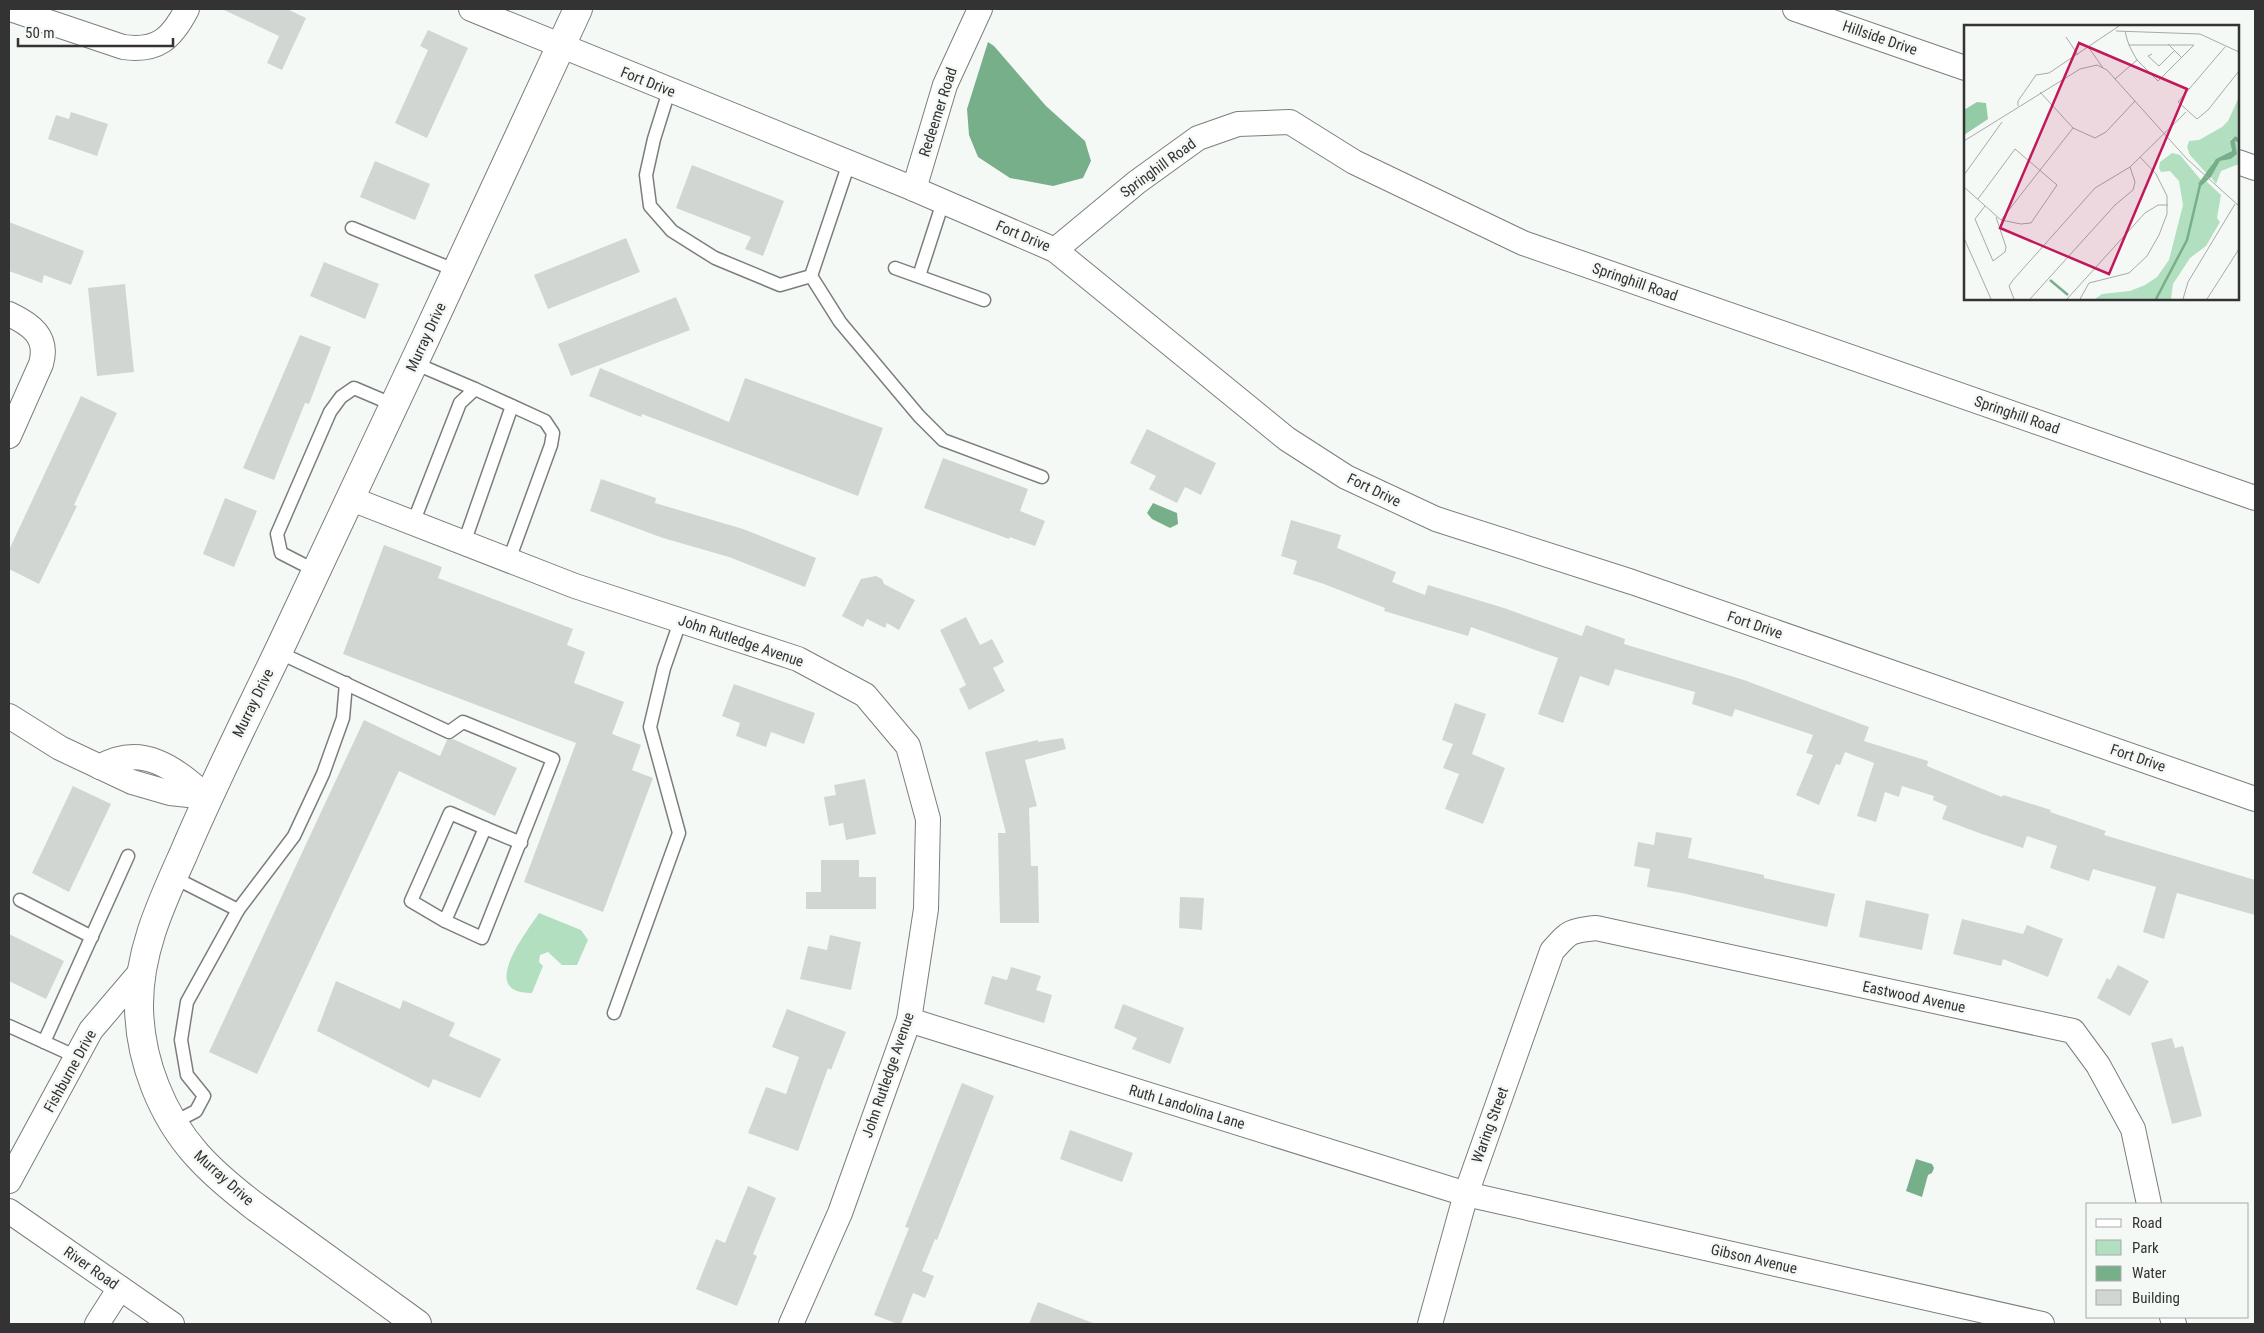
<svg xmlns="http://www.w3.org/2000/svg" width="2264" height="1333" font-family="'Roboto Condensed',sans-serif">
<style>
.green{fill:#b2dfc0}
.water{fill:#78af8b}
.building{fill:#d2d6d3}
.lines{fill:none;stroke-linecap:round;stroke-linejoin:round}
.service-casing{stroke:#7b7f7c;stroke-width:15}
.minor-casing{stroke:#7b7f7c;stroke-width:26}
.tertiary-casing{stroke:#7b7f7c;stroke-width:30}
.service{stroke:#fff;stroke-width:12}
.minor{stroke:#fff;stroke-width:24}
.tertiary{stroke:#fff;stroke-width:28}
.labels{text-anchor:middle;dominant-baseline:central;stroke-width:5;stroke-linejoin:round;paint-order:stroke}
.street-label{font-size:15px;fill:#323332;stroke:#f5f9f6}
.inset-river{fill:none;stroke:#78af8b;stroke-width:2.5}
.inset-road{fill:none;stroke:#a7aaa8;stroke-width:1}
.view{fill:#c2185b;fill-opacity:0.15;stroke:#c2185b;stroke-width:2.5}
.inset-edge{fill:none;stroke:#323332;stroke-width:2.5}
</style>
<rect width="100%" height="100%" fill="#f5f9f6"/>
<!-- green -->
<path class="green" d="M539 913 581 930 588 940 577 965H562L548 952 540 955 539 962 543 966 532 993C477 994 526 933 539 913Z"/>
<!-- water -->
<g class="water">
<polygon points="988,42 994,46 1046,106 1085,141 1091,161 1083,178 1053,186 1010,178 978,157 969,135 967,109"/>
<polygon points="1153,503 1177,513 1178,524 1170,528 1152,519 1147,513"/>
<polygon points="1916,1159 1932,1164 1934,1168 1932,1173 1928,1175 1922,1197 1906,1191"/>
</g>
<!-- building -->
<g class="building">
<polygon points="222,9 287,9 306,18 282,70 267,63 279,36"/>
<polygon points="428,30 468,48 427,138 395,123 428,50 420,46"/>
<polygon points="71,112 108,124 97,156 48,139 56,115 69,119"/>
<polygon points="375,161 430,184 415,220 360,197"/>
<polygon points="692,165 784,201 763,256 745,249 751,237 676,208"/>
<polygon points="9,222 84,251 71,285 44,275 42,283 9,271"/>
<polygon points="626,238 640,272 548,309 534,275"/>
<polygon points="324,262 379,284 365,319 310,296"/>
<polygon points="125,284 134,372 97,376 88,288"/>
<polygon points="676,297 690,330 571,376 558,344"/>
<polygon points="300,335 331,347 309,404 305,403 274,480 243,468"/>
<polygon points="600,368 729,422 745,378 883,428 858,496 642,414 641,417 589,396"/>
<polygon points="81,396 117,413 74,505 77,506 39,584 9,569 9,550"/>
<polygon points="1147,429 1216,463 1201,495 1185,487 1177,503 1149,489 1156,476 1130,463"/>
<polygon points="943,458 1028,489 1020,511 1045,521 1035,546 1010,537 1009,539 924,508"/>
<polygon points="601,479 656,498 655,503 743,529 816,558 805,587 729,557 663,538 590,511"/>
<polygon points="225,498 257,511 234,567 203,554"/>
<polygon points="1291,520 1341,535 1337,548 1396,572 1392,582 1425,595 1428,585 1504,608 1582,636 1586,625 1625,639 1624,644 1744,680 1869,727 1864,741 1928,761 1927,766 2002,797 2003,795 2051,810 2050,812 2106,831 2104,835 2255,880 2255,915 2177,893 2164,939 2143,932 2156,887 2093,869 2089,881 2050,868 2057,846 2027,836 2023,848 1979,833 1942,819 1947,806 1933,800 1934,796 1902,786 1899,797 1885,792 1876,822 1857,816 1874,763 1845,752 1840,765 1836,764 1819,805 1796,795 1813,755 1806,753 1813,735 1735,709 1732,717 1692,704 1695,692 1615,669 1609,686 1580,676 1563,723 1538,714 1558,658 1471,627 1468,636 1384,611 1385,608 1324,584 1293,574 1297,561 1281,556"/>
<polygon points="384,545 442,567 438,578 573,629 567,645 585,652 574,683 624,702 612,734 641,745 632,770 653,778 603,912 524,882 576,743 343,654"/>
<polygon points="876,576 882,579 884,584 915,600 899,630 887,623 885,628 867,619 863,627 842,616 861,579"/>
<polygon points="966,617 980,645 992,639 1004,662 993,668 1005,691 969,710 959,689 966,685 940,630"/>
<polygon points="734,684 815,713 804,744 771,732 766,747 736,736 740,723 722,716"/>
<polygon points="1455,703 1486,714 1472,754 1505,768 1483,824 1445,809 1459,774 1443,768 1453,744 1442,740"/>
<polygon points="364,720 440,756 447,740 453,739 517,768 495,816 399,771 257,1074 209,1052"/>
<polygon points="1063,738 1066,749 1025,760 1037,806 1029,808 1031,866 1038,866 1039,923 1000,923 998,833 1006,833 985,752 1038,740 1038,742"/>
<polygon points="865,779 876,834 846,840 843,823 829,826 824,797 836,795 834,785"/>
<polygon points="73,786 111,804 69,892 32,873"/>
<polygon points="1656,832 1692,838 1688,858 1764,875 1764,878 1835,894 1827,927 1682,893 1647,887 1650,869 1634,866 1638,842 1654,845"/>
<polygon points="821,860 859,860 859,877 876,877 876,909 806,909 806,892 821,892"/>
<polygon points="1180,897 1204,898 1202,930 1179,928"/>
<polygon points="1866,900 1929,914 1922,950 1859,937"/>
<polygon points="1962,919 2023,934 2027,925 2063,939 2048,977 2003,959 2001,966 1953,954"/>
<polygon points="9,934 64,961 46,999 9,981"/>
<polygon points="830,935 861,942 851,990 800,979 808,946 827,950"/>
<polygon points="2118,965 2149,981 2130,1016 2097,998 2107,978 2110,980"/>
<polygon points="1011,967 1041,976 1036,990 1052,995 1044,1023 984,1004 992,976 1007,980"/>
<polygon points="336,981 400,1009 403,1000 455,1023 449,1036 501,1059 480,1098 433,1079 429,1088 317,1031"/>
<polygon points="1123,1004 1184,1028 1170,1064 1132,1049 1137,1038 1114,1028"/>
<polygon points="787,1009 846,1032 831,1070 828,1068 798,1151 748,1133 766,1087 786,1094 799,1057 772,1047"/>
<polygon points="2172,1038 2175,1048 2183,1046 2202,1116 2172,1124 2151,1043"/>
<polygon points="962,1083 994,1096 937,1240 935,1239 922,1271 934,1276 925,1298 913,1293 901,1324 898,1324 874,1315 909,1228 905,1227"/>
<polygon points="1070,1130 1133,1153 1122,1182 1060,1159"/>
<polygon points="748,1186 776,1198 753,1254 757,1256 737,1306 696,1289 716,1239 725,1243"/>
<polygon points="1038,1302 1093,1323 1092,1324 1029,1324"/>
</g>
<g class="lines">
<!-- service casing -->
<g class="service-casing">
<g id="service">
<polyline points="669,91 654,139 646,175 650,206 672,231 715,258 780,285 811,276 849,163"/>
<polyline points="352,228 457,271"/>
<polyline points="895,268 984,300"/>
<polyline points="811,276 840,322 919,416 943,440 1042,477"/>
<polyline points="919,276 943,202"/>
<polyline points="414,363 475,389"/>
<polyline points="413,523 460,403 475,389 545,421 553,433 551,445 509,560"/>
<polyline points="464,543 512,406"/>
<polyline points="316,571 281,553 277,534 330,412 341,397 354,388 394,405"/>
<polyline points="278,652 449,732 463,722 553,759 482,938 445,921 485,828 521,843"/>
<polyline points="173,877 238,910"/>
<polyline points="20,900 92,937"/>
<polyline points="445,921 411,901 450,813 485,828"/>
<polyline points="614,1013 679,833 650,727 664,668 681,619"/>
<polyline points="9,1026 77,1057"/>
<polyline points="44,1042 128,856"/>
<polyline points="173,1123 196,1111 204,1096 187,1075 181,1040 187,1002 238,910 294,836 323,774 343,718 346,683"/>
</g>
</g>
<!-- minor casing -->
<g class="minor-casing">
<g id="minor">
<path d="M10 9 123 47C158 52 172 38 187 9"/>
<polyline points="471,9 914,189 1055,250 1287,439 1346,477 1436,519 1632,582 2255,799"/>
<polyline points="1795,9 1965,68"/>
<polyline points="2238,162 2255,168"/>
<polyline points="914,189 945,85 980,9"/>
<polyline points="1055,250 1137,182 1198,138 1238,124 1290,122 1354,162 1523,243 2255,498"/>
<path d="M9 314C30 324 49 336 41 364L9 436"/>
<polyline points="349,498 575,586 798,659 865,695 908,746 928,819 926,909 909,1020 840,1213 791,1324"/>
<polyline points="9,716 60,748 132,782 170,793 207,797"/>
<path d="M100 767C142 742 176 769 207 797"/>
<polyline points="909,1020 1466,1194 2042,1324"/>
<polyline points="9,1181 91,1030 143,969"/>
<polyline points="9,1211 172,1324"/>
<polyline points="2172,1317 2174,1324"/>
<polyline points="97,1324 120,1288"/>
<path d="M1430 1324 1466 1194 1552 951C1570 931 1569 931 1596 928L2073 1031 2098 1065 2133 1129 2149 1204"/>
</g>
</g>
<!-- tertiary casing -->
<g class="tertiary-casing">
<path id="tertiary" d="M417 1324 257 1208C236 1192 215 1175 197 1155 162 1116 140 1061 139 1008 138 953 161 904 183 855 213 784 247 717 280 648 380 435 480 223 578 9"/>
</g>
<!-- service -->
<use href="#service" class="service"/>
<!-- minor -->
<use href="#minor" class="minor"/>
<!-- tertiary -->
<use href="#tertiary" class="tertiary"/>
</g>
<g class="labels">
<!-- street labels -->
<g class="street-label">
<text transform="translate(1880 38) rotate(19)">Hillside Drive</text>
<text transform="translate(648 82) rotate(22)">Fort Drive</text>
<text transform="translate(938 112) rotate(-72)">Redeemer Road</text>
<text transform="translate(1158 168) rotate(-36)">Springhill Road</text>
<text transform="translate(1023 236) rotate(23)">Fort Drive</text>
<text transform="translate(1635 282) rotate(19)">Springhill Road</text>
<text transform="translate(426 337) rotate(-65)">Murray Drive</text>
<text transform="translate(2017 415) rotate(19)">Springhill Road</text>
<text transform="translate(1374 490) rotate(26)">Fort Drive</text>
<text transform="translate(1755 625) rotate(19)">Fort Drive</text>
<text transform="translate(741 641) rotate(19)">John Rutledge Avenue</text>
<text transform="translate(253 703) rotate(-64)">Murray Drive</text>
<text transform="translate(2138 758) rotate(19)">Fort Drive</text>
<text transform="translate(1914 997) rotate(12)">Eastwood Avenue</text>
<text transform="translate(70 1071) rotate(-61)">Fishburne Drive</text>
<text transform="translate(888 1075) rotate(-71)">John Rutledge Avenue</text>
<text transform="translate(1187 1107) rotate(17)">Ruth Landolina Lane</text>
<text transform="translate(1490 1125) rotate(-70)">Waring Street</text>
<text transform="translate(224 1178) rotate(42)">Murray Drive</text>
<text transform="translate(1754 1259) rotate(13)">Gibson Avenue</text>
<text transform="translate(91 1268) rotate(35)">River Road</text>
</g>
</g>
<!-- overview -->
<g transform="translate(1964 25)">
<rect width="275" height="275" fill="#f5f9f6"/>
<path d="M275 72V113L271 111 266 115 268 126 249 137 243 149 226 130 223 122 225 116 235 115 258 102 264 96ZM271 116 275 118V139L257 146 252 159 247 152 256 136 267 134 273 129ZM208 128 216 130 237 155 242 156 257 170 253 193 256 197 242 221 226 233 209 259 207 274H131L138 269 166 266 181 260 193 252 205 235 219 180 215 156 206 146 197 147 195 143 196 137Z" fill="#b2dfc0"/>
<path d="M13 77 22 78 24 94 0 110V85Z" fill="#93cba6"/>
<path d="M271 111 275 113V118L271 116 273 129 267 134 256 136 247 152 237 161 234 159 252 134 268 126 266 116Z" fill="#78af8b"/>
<path class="inset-river" d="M86 255 104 270M192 274 223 215 236 160"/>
<path class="inset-road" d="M152 6 236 9 275 27M161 6 163 14 165 20 169 28 173 35 194 56 230 20H165M102 12 114 30M204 19 218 33M261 22 214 77 233 94 244 85 275 46M125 23 139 43M188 29 184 31 195 41 210 26M151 54 173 35M76 67 109 103 131 113 142 107 171 76M54 81V76L72 50 85 48 155 1M0 116 116 44 133 40 143 45 223 134 275 181M0 150 38 97M0 162 37 195 57 199 67 198 93 160 51 124 14 174M21 181 11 194 29 236 41 227 42 222 32 192M37 195 109 103M0 213 27 274M50 274 45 261 49 255 131 163 166 142 222 87M66 274 151 180 169 165 171 157 166 142M103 274 181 188 194 180H204M116 274 125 258 165 248 183 231 195 210 203 189V171L192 149 176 132M219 274 224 257 271 179M243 274 275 224"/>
<path class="view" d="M115 18 223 64 145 249 36 203Z"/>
<rect width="275" height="275" class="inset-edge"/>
</g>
<!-- border -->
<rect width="2264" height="1333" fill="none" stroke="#323332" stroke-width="20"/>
<!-- legend -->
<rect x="2086" y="1203" width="162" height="115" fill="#f5f9f6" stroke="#a7aaa8"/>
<rect x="2096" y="1219" width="25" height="8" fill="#ffffff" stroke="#a7aaa8"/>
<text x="2132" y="1228" font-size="15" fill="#323332">Road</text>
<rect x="2096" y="1240" width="25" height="15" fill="#b2dfc0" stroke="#a7aaa8"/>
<text x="2132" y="1253" font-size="15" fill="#323332">Park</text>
<rect x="2096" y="1266" width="25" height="15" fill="#78af8b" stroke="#a7aaa8"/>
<text x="2132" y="1278" font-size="15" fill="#323332">Water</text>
<rect x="2096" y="1290" width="25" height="15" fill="#d2d6d3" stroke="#a7aaa8"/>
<text x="2132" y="1303" font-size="15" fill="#323332">Building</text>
<!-- scale -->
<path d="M18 38v8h155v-8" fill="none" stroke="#323332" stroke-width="2.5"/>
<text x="25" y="38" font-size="15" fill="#323332" stroke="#f5f9f6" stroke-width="4" paint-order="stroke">50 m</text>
</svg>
